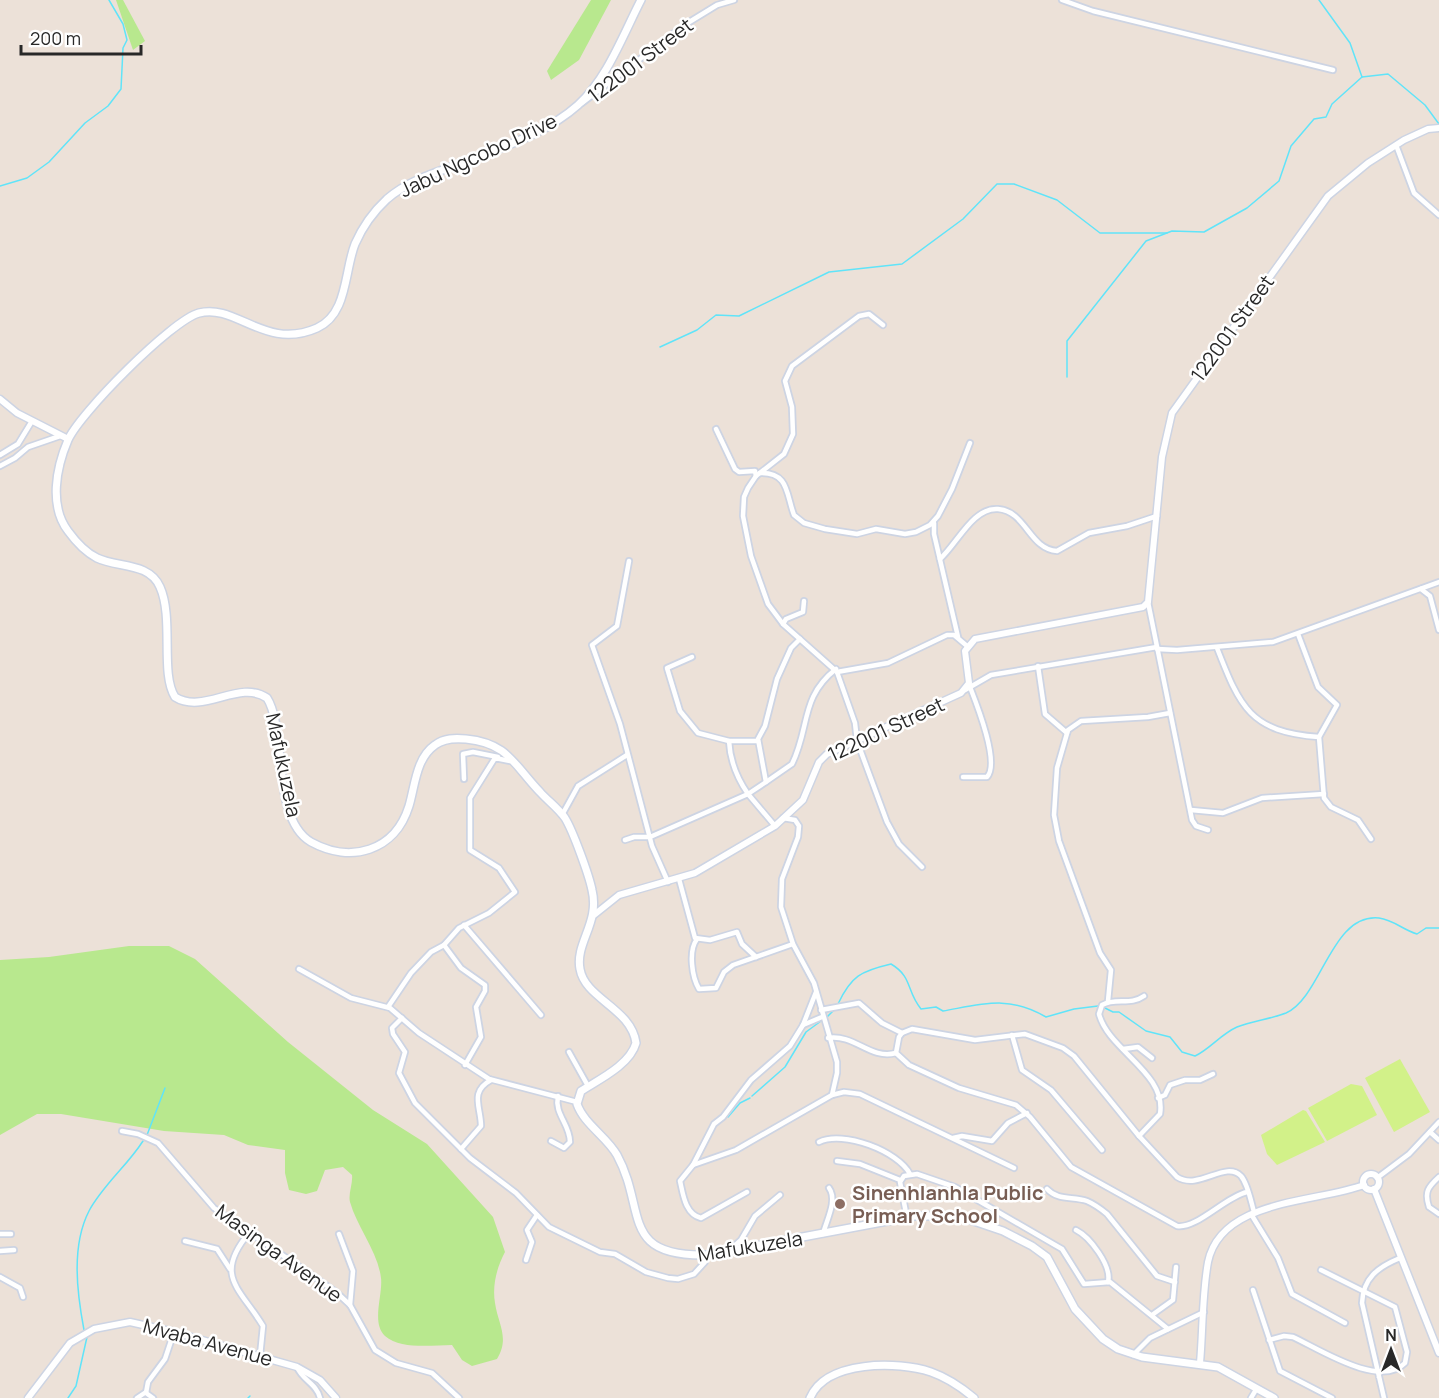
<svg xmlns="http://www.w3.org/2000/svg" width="1439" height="1398" font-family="Manrope,sans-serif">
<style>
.green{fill:#b8e88e}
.pitch{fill:#d2f189}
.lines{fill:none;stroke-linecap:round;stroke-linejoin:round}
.stream{stroke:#60e4f9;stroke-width:1.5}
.minor-casing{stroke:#cdd4e3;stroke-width:8}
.tertiary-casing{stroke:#cdd4e3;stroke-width:9}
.secondary-casing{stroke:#cdd4e3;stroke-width:10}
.minor{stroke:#fff;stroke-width:4.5}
.tertiary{stroke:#fff;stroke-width:6}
.secondary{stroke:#fff;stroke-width:7}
.education-dot{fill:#8d6e63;stroke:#fff;stroke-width:2}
.labels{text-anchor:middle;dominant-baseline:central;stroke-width:5;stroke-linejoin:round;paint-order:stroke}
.street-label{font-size:20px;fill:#282828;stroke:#fff}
.education-label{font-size:20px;font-weight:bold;fill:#785e54;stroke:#fff;text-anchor:start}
</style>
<rect width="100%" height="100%" fill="#ece1d8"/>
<!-- green -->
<g class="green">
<polygon points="116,0 123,0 145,41 133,50"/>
<polygon points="591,0 611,0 579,60 551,80 547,71"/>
<path d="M129 946H169L195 959 288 1042 373 1110 427 1144 493 1217 505 1252C497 1267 492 1285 495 1303 498 1324 510 1338 497 1359L472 1366 462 1360 452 1345C433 1345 401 1350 385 1336 371 1323 383 1295 381 1278 378 1252 357 1227 350 1202 348 1194 353 1184 352 1175L343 1167 325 1170 317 1191 306 1194 289 1190 285 1173V1150L248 1145 224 1135 164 1131 61 1114H37L0 1135V960L49 957Z"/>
</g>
<!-- pitch -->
<g class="pitch">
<polygon points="1400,1059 1430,1112 1394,1132 1365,1078"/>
<polygon points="1351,1084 1362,1086 1377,1115 1327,1141 1308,1108"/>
<polygon points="1303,1110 1306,1111 1325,1142 1277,1165 1267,1154 1261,1135"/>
</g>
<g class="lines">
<!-- stream -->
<g class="stream">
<polyline points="1319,0 1350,43 1362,77 1388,74 1425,105 1439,124"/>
<polyline points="0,186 27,178 49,162 85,123 108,106 121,89 123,48 127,40 123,24 109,0"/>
<polyline points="660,347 697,330 716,315 739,316 829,272 902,264 963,219 997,184 1014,184 1057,200 1100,233 1167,233"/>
<polyline points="1067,377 1067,341 1146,241 1172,231 1204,232 1247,208 1279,181 1291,146 1314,119 1326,117 1332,104 1362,77"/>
<path d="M838 1004C851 976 861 971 891 964 913 977 906 991 921 1009L936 1007 943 1011C983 1004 1009 995 1046 1017L1074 1009 1098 1006"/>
<path d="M1103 1007 1113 1012H1119L1146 1031 1170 1037 1182 1052 1195 1056C1210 1049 1221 1034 1237 1027 1252 1021 1271 1019 1286 1013 1322 997 1331 913 1379 918 1394 920 1403 930 1417 934L1426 928H1439"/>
<polyline points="825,1019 834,1010"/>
<polyline points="752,1096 785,1067 806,1032 821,1021"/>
<polyline points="728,1117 740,1103 750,1098"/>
<polyline points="147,1135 165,1088"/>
<path d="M84 1330C77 1293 71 1246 89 1211 103 1185 127 1166 143 1141"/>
<polyline points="68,1398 76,1386 87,1337"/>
<polyline points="248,1398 250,1396"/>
</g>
<!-- minor casing -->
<g class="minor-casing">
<g id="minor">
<polyline points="1062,0 1093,11 1333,70"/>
<polyline points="582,103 686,24 717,5 734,0"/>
<polyline points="1396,145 1414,193 1439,215"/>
<polyline points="883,325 869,314 859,316 792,366 785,381 792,407 793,434 784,454 756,476 748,488 744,497 743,516 751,556 768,604 783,624 837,672 855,723 857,741 887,822 899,844 922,867"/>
<polyline points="716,429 735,469 739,472 755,471 756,476"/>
<polyline points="0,455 18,444 32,421"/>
<polyline points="0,466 15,458 28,447 60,436"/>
<path d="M760 473C789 472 786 494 794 515L804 523 825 529 857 534 876 529 905 534 916 532 930 525 938 516 952 489 970 443"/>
<polyline points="934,523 934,534 958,637"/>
<path d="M940 559C957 544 973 507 998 509 1026 511 1029 549 1057 551L1089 533 1127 526 1157 516"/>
<polyline points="629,561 617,626 592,645 620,724 652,846 668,882"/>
<polyline points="1421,589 1430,596 1439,630"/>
<polyline points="1148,602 1192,820 1196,826 1208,830"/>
<polyline points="783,624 786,619 803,612 804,601"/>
<polyline points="1298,634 1318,687 1337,705 1319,737 1324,798 1331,807 1358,820 1371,839"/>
<path d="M1217 648C1240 707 1250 732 1319 737"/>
<polyline points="1157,649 1177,650 1273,642 1439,582"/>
<polyline points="692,657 667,668 680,711 698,733 729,741 758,741"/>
<polyline points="1038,666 1045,714 1067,733"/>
<polyline points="837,672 888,663 947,635 954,635 967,646"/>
<polyline points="965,690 991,675 1157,647"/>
<path d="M729 741C730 761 737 778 748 794L766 782 758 739 765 726 777 679 791 648 800 639"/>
<path d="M963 777H987C1000 763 977 705 970 687"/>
<polyline points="464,779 463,754 473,752 498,757"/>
<path d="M766 782 792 764C810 728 800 697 836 669"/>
<polyline points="1191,810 1223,813 1262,798 1324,794"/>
<polyline points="562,815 578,786 627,755"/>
<polyline points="783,818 795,820 799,826 798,837 782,879 781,907 793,944 814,983 837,1062 837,1073 832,1095"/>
<polyline points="625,840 634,837 650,837 748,794 775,826"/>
<polyline points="679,879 695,938 710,940 737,932 742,944 756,957"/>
<polyline points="464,925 541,1015"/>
<path d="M697 939C688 951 692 977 699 989L716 988 724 972 733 965 793 944"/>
<polyline points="444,945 461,968 485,985 485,991 476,1007 481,1037 465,1065"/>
<polyline points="299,969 351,998 390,1008 419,1033 489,1079 577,1102"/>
<polyline points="1108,1001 1111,970 1100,953 1059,841 1054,815 1057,768 1068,730 1081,721 1148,717 1170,713"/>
<polyline points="388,1007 411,973 431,952 444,945 459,928 489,913 515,892 499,868 470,850 470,798 495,758 510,761"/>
<polyline points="821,1010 859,1003 882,1023 902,1033"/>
<polyline points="402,1018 392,1028 393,1034 405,1052 399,1073 415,1103 470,1158 516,1193 549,1227 600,1252 615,1254 646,1272 668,1278 678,1279 694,1274 705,1262 707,1255"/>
<polyline points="803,1025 822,1017"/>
<polyline points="1012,1035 1022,1070 1051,1090 1102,1150"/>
<path d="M828 1038C855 1034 870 1060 896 1053"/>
<polyline points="1123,1049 1138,1047 1152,1058"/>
<polyline points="569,1052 588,1086"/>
<polyline points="1158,1098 1165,1095 1170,1085 1185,1080 1200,1080 1213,1074"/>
<polyline points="122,1131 138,1134 158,1143 214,1208 336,1292 350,1305 375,1350 396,1363 432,1373 459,1398"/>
<polyline points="1430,1132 1439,1140"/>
<path d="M1139 1136 1160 1114C1167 1073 1108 1050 1099 1014L1102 1005C1116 997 1130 1006 1144 996"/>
<polyline points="953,1138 962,1136 992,1141 1008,1123 1027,1113"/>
<path d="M551 1141 564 1148 570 1142C570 1124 554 1114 558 1096"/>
<path d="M819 1142C843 1130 898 1151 910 1174"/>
<path d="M461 1149 481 1126C481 1107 469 1092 491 1080"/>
<polyline points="837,1161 860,1164 900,1180"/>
<polyline points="693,1165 714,1124 723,1117 751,1080 790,1046 803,1025 816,992"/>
<path d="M1439 1177C1428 1187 1424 1192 1429 1207L1439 1214"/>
<polyline points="1377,1178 1409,1154 1439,1122"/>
<path d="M1047 1189C1058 1201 1073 1196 1087 1201 1094 1204 1101 1209 1107 1214L1157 1276 1175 1282"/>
<path d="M747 1192 701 1218C685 1214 683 1194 680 1181L693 1165 736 1150 832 1095 844 1092 860 1094 1014 1168"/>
<path d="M1247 1192C1225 1197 1197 1229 1177 1226L1071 1167 1030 1117 1016 1105 959 1088 909 1065 896 1053 899 1037 902 1033 912 1029 975 1040 1025 1034 1063 1048 1074 1056 1139 1136 1177 1177C1199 1191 1225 1160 1241 1176 1248 1184 1251 1202 1254 1212"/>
<polyline points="1251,1214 1278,1258 1292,1294 1345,1323"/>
<polyline points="907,1218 900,1182 904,1176 917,1174 955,1187 1055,1245 1062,1249 1084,1284 1110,1282 1168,1329"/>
<path d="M1076 1230C1090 1237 1112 1266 1108 1282"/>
<path d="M249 1233C213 1276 240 1288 263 1326L260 1356"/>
<polyline points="0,1234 11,1234"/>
<polyline points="339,1234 353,1271 350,1305"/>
<path d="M823 1234C826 1221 838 1200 829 1188"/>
<polyline points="185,1241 217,1249 230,1269"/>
<polyline points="730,1250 741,1240 755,1216 780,1195"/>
<polyline points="0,1251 14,1250"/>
<polyline points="526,1260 532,1242 527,1230 537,1215"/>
<polyline points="0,1277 20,1288 23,1297"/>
<polyline points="1253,1290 1280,1371 1332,1398"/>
<polyline points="1152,1315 1173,1300 1176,1267"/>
<path d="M1269 1340 1284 1336 1293 1337C1319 1349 1380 1389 1405 1363L1407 1352 1395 1307 1321 1270"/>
<polyline points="1133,1355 1150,1338 1204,1312"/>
<path d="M297 1367C302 1380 317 1384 320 1398"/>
<polyline points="137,1398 146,1392"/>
<polyline points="153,1398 146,1393 148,1382 165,1359 174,1332"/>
<polyline points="1251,1398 1257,1388"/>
<path d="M1384 1398 1362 1303C1363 1278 1378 1267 1400 1258"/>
</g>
</g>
<!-- tertiary casing -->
<g class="tertiary-casing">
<g id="tertiary">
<polyline points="0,399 17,413 68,439"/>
<polyline points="594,915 619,895 695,873 775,826 803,800 819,762 827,754 961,693 969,683 965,651 975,639 1143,607 1148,602 1162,457 1172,413 1328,196 1368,163 1404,140 1428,129 1439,128"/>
<circle cx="1371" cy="1182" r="8"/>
<polyline points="1374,1189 1439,1353"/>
<path d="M1200 1363C1203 1330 1202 1295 1208 1262 1221 1199 1315 1203 1364 1185"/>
<polyline points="28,1398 70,1343 94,1329 130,1322 174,1332 297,1367 320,1380 336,1398"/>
</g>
</g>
<!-- secondary casing -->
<g class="secondary-casing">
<g id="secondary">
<path d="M641 0C623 35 607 79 578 105 549 131 509 145 473 159 445 170 411 178 387 199 374 211 362 228 355 244 344 272 348 314 317 328 265 351 236 303 199 313 172 320 79 414 68 440 56 468 49 506 68 531 76 542 85 552 97 558 118 568 149 562 160 587 174 618 160 674 175 697 204 715 239 679 267 698 287 729 271 819 311 842 351 864 395 851 409 806 415 786 416 758 435 745 444 738 455 738 466 739 508 743 514 765 540 792 548 801 558 808 565 818 573 831 589 875 592 890 600 923 575 943 580 969 585 999 631 1008 636 1043 630 1065 598 1080 581 1091L577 1104C584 1124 607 1137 617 1155 647 1210 619 1257 707 1255L914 1216H959L1003 1231 1032 1246 1047 1257 1075 1309 1103 1339 1118 1349 1142 1357 1218 1367 1274 1398"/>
<path d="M810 1398C826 1360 898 1361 931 1372 948 1378 961 1387 974 1398"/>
</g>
</g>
<!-- minor -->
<use href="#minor" class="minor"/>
<!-- tertiary -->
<use href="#tertiary" class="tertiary"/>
<!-- secondary -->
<use href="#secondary" class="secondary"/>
</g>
<!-- markers -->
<circle class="education-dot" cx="840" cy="1204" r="6"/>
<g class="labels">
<!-- street labels -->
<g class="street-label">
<text transform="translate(640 60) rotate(-37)">122001 Street</text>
<text transform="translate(478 155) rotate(-25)">Jabu Ngcobo Drive</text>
<text transform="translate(1232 328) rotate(-54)">122001 Street</text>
<text transform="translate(886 729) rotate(-25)">122001 Street</text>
<text transform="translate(284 765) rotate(78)">Mafukuzela</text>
<text transform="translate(750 1246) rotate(-9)">Mafukuzela</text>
<text transform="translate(279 1253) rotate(36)">Masinga Avenue</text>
<text transform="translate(208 1342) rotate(15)">Mvaba Avenue</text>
</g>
<!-- education labels -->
<g class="education-label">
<text x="852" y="1192">Sinenhlanhla Public<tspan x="852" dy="23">Primary School</tspan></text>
</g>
</g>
<!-- north arrow -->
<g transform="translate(1391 1350)" stroke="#ffffff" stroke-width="4.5" paint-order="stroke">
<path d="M0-4.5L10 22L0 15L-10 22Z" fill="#282828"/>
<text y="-9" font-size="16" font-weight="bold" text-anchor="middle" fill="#282828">N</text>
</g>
<!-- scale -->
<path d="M21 45v9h120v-9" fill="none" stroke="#282828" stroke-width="3"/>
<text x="30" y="45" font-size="18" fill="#282828" stroke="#ffffff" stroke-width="4.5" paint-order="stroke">200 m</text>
</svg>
